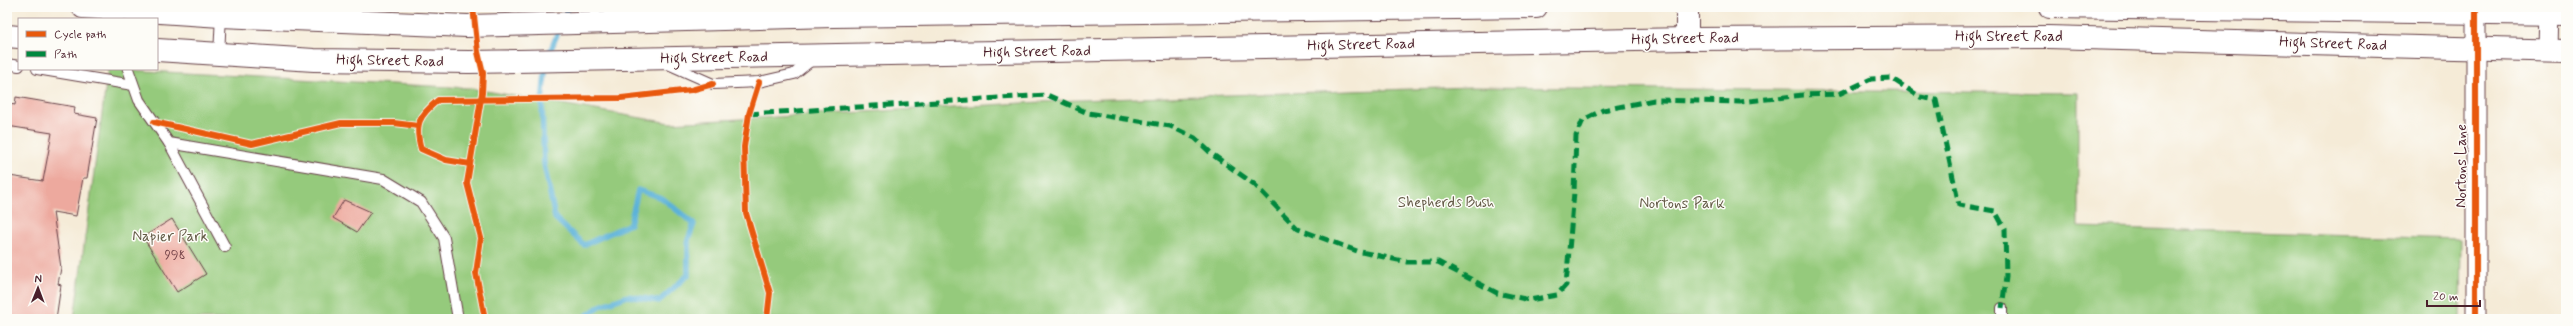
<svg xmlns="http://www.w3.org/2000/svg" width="2573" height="326" font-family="Mynerve,sans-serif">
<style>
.green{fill:#95ca7c;stroke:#707454}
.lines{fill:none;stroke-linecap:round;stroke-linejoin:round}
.stream{stroke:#5cb2d9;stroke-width:5.5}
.building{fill:#eda99e}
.lane-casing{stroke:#643e45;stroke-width:12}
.street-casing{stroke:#643e45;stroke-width:21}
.primary-casing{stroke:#643e45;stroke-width:24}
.lane{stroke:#fff;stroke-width:10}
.street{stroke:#fff;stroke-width:19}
.primary{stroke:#fff;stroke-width:22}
.quiet{stroke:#00873e;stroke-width:5;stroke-dasharray:10 5;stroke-linecap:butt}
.cycleway-casing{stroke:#fdfcf7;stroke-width:8}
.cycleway{stroke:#e8590c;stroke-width:6}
.labels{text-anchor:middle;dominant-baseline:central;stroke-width:3;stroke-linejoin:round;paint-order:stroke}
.number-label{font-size:13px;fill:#734248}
.street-label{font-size:15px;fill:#4a1f2b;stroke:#fdfcf7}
.park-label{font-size:15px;fill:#645b47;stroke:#fdfcf7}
</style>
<rect width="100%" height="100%" fill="#fdfcf7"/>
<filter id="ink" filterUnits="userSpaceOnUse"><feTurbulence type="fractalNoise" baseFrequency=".025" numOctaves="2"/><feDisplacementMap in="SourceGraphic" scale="8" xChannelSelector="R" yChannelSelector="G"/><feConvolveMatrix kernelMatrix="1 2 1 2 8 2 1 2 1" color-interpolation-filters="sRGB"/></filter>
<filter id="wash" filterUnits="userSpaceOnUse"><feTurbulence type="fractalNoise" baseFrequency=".012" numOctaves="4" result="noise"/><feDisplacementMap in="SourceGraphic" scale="16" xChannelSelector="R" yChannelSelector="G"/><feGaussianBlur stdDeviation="0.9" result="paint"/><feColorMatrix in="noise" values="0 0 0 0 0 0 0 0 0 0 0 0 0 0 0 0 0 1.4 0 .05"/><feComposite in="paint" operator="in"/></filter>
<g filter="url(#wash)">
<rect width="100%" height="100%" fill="#f5ebd7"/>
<!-- green -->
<polygon class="green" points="108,69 469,88 670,123 1077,100 1471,87 2078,93 2078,227 2461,238 2460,319 74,319"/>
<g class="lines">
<!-- stream -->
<g class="stream">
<polyline points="564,18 568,7"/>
<polyline points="548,56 560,28"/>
<polyline points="546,65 542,101 544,164 555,218 584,245 630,224 638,190 662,198 694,224 688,240 688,275 659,301 628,296 600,306 582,319"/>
</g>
</g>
<g id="blocks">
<!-- building -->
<g class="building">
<polygon points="16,97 75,107 74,114 97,118 87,178 83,178 76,216 53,212 61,268 58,284 61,285 56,319 7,319 7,189 9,176 43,181 52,133 7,126 7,108 9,108 10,104 15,105"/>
<polygon points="344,200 371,212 357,232 333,218"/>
<polygon points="172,219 206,274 177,292 143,237"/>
</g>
</g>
</g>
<g filter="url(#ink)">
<use href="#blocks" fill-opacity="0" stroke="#643e45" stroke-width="1"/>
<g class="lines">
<!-- lane casing -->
<g class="lane-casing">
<g id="lane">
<polyline points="219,55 221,15"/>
<polyline points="7,64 19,66"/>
<polyline points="668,64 713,84 759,82 794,74 813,59"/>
<polyline points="37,69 133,85"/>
<polyline points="128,69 139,100 169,143 383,179 421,202 444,238 458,319"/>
<polyline points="169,143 225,247"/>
<polyline points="2002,308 2002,319"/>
</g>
</g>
<!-- street casing -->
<g class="street-casing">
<g id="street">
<polyline points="2476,12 2476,319"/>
<polyline points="2548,51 2549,7"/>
</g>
</g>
<!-- primary casing -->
<g class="primary-casing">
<g id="primary">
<polyline points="83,7 221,16 467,26 833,16 1536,7"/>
<polyline points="1687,7 1687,39"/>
<polyline points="2050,7 2566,14"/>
<polyline points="7,36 19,37"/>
<polyline points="157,50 314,60 469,62 1687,39 2048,37 2566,51"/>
</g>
</g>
<!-- lane -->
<use href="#lane" class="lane"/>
<!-- street -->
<use href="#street" class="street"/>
<!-- primary -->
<use href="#primary" class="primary"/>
<!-- quiet -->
<polyline class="quiet" points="749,114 1047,95 1088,113 1170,126 1195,138 1213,155 1254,184 1298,229 1357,251 1407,262 1438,262 1497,293 1530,300 1557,295 1566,285 1574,192 1576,136 1583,120 1603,110 1654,100 1740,102 1803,95 1839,94 1871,79 1891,78 1920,97 1936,100 1959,205 1995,211 2005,229 2006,277 2002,308"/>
<!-- cycleway casing -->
<g class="cycleway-casing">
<g id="cycleway">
<polyline points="473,7 478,52 483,73 482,93 467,183 481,238 476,273 485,319"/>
<polyline points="2476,12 2476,319"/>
<polyline points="759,82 749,114 744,147 746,213 770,293 767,319"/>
<polyline points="154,122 252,144 341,123 394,123 418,126"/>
<path d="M470 164 446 160 421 149C414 124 419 116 438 100L621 98 691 90 713 84"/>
</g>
</g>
<!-- cycleway -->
<use href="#cycleway" class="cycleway"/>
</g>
</g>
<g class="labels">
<!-- number labels -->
<g class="number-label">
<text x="175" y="255">998</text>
</g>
<!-- street labels -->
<g class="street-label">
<text x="2009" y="37">High Street Road</text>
<text transform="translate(1685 39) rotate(-1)">High Street Road</text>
<text transform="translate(2333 44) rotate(2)">High Street Road</text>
<text transform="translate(1361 45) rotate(-1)">High Street Road</text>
<text transform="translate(1037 52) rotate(-1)">High Street Road</text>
<text transform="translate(714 58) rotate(-1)">High Street Road</text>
<text transform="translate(390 61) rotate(1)">High Street Road</text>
<text transform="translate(2462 166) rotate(-90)">Nortons Lane</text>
</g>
<!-- park labels -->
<g class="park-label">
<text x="1446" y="203">Shepherds Bush</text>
<text x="1682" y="204">Nortons Park</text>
<text x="170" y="237">Napier Park</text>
</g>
</g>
<!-- margin -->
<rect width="2573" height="326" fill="none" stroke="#fdfcf7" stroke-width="24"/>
<!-- legend -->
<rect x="18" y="18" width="140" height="52" fill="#fdfcf7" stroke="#b5a4a5"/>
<rect x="26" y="31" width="20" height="6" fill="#e8590c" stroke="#b5a4a5"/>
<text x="54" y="38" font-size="12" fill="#4a1f2b">Cycle path</text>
<rect x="26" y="51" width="20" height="6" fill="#00873e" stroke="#b5a4a5"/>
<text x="54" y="58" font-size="12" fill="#4a1f2b">Path</text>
<!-- north arrow -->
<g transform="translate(38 288) rotate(1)" stroke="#fdfcf7" stroke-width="3" paint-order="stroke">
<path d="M0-3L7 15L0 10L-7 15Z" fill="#4a1f2b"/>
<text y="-6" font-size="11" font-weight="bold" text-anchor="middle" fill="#4a1f2b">N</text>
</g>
<!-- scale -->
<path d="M2427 300v6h53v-6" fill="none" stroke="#4a1f2b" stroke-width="2"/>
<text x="2433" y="300" font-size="12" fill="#4a1f2b" stroke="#fdfcf7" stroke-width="3" paint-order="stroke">20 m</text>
</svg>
